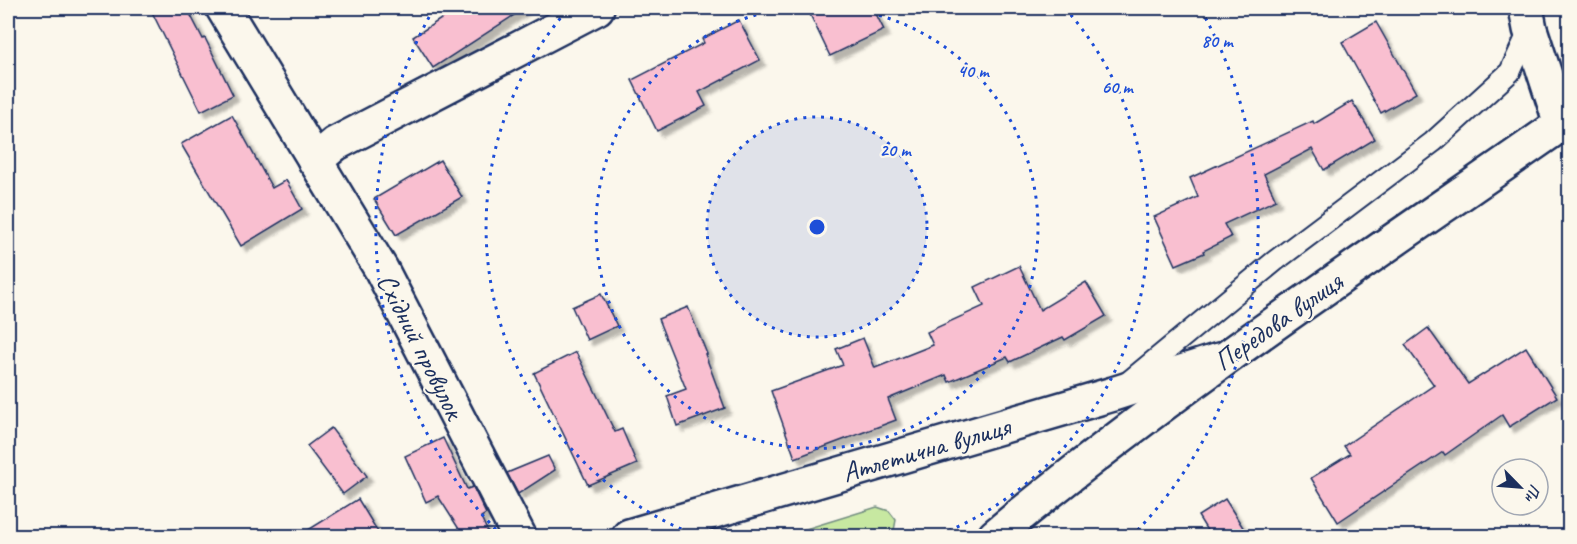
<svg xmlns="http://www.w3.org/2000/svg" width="1577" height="544" font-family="Caveat,sans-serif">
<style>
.green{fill:#c7e8a1;stroke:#718c80;stroke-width:1.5}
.building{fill:#f9bfd0;stroke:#1b2f5e;stroke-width:1.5;filter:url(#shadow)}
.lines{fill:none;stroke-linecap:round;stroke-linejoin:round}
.service-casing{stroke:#1b2f5e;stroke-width:24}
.minor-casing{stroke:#1b2f5e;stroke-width:38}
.tertiary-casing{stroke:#1b2f5e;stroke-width:38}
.service{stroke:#fbf7ec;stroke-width:20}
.minor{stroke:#fbf7ec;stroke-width:33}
.tertiary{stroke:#fbf7ec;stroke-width:33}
.ring{fill:none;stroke:#1d4ed8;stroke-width:3;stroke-dasharray:3 6}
.labels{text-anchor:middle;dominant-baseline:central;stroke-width:4.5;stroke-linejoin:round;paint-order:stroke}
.street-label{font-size:28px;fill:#1b2f5e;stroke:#fbf7ec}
.centre{fill:#1d4ed8;stroke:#fbf7ec;stroke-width:3}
.ring-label{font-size:18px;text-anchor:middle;font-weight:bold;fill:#1d4ed8;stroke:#fbf7ec;stroke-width:4.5;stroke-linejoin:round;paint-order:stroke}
</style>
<defs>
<filter id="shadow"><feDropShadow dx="5.5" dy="5.5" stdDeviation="1.5" flood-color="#0004"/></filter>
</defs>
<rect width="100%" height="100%" fill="#fbf7ec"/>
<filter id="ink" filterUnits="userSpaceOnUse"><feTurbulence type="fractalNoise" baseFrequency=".0167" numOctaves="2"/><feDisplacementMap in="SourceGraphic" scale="12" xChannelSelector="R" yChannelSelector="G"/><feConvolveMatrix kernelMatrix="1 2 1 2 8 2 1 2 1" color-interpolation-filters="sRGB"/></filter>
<g filter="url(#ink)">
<!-- green -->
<polygon class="green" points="877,507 889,511 896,520 893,536 783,536"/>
<!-- building -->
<g class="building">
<polygon points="150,8 187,8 203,39 205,38 233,95 201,111"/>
<polygon points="458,8 525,8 433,68 413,37"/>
<polygon points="807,8 873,8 884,30 830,56"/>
<polygon points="739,20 760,60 699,92 706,106 657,131 632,80 704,43 702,39"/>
<polygon points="1376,22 1416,93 1381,113 1342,42"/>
<polygon points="1352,101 1375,139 1324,170 1312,149 1264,174 1276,200 1224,224 1231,237 1203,251 1204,253 1176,265 1154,217 1198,197 1190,178 1313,121 1314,124"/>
<polygon points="232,115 272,188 286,180 302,209 241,246 181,144"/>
<polygon points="440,160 462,197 396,235 374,199"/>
<polygon points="1019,266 1040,310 1086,282 1106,316 1065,340 1063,337 1010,362 1007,357 949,382 946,375 888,399 896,420 795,458 771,391 843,365 836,349 863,338 875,368 933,345 927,332 984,306 975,287"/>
<polygon points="601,294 617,326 587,340 572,307"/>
<polygon points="688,307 707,354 705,354 725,408 677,426 667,396 686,389 658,319"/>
<polygon points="1428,328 1468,384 1526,347 1557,397 1509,427 1502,415 1445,455 1443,452 1338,522 1311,478 1350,454 1344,446 1434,385 1405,345"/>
<polygon points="576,352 615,432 622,429 637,464 588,485 534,373"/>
<polygon points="331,428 367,476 343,494 307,446"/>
<polygon points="443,438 467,489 473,487 486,514 481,517 490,537 464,537 438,496 426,502 405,456"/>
<polygon points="548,456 555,470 518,494 507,473"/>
<polygon points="358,499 381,537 297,537"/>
<polygon points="1225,499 1249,537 1211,537 1198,516"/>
</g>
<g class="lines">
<!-- service casing -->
<g class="service-casing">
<polyline id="service" points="1127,383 1275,261 1433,142 1510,72 1530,29"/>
</g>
<!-- minor casing -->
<g class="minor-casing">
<g id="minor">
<polyline points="223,8 381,269 519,536"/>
<polyline points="1526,8 1530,29 1561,124"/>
<polyline points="315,161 335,144 597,8"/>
<polyline points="629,536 1113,394 1219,360"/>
</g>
</g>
<!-- tertiary casing -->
<g class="tertiary-casing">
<path id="tertiary" d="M995 536C1177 384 1376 254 1570 118"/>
</g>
<!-- service -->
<use href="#service" class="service"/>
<!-- minor -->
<use href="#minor" class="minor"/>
<!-- tertiary -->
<use href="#tertiary" class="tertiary"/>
</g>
</g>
<!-- distance rings -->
<circle cx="817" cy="227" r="110" fill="#1d4ed8" fill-opacity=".12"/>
<g class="ring">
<circle cx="817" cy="227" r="110"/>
<path d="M844 8A221 221 0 1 1 790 8"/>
<path d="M698 536A331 331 0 0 1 569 8M1065 8A331 331 0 0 1 936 536"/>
<path d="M502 536A441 441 0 0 1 433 10M1201 10A441 441 0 0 1 1132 536"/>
</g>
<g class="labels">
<!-- street labels -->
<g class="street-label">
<text transform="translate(1278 321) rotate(-35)">Передова вулиця</text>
<text transform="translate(421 346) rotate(63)">Східний провулок</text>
<text transform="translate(926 449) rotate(-16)">Атлетична вулиця</text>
</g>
</g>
<circle cx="817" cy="227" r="9" class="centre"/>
<g class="ring-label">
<text x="1217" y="47">80 m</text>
<text x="973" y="77">40 m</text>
<text x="1117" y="93">60 m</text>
<text x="895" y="156">20 m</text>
</g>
<!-- margin -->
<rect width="1577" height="544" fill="none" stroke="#fbf7ec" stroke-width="30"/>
<rect x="15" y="15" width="1547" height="514" fill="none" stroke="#1b2f5e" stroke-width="2" filter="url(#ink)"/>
<!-- north arrow -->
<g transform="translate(1520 487) rotate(115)"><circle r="28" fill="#fbf7ec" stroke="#a1a7b3" stroke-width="1.5"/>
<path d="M0-4.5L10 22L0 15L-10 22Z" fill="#1b2f5e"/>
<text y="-9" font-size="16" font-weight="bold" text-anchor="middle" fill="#1b2f5e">Пн</text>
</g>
</svg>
